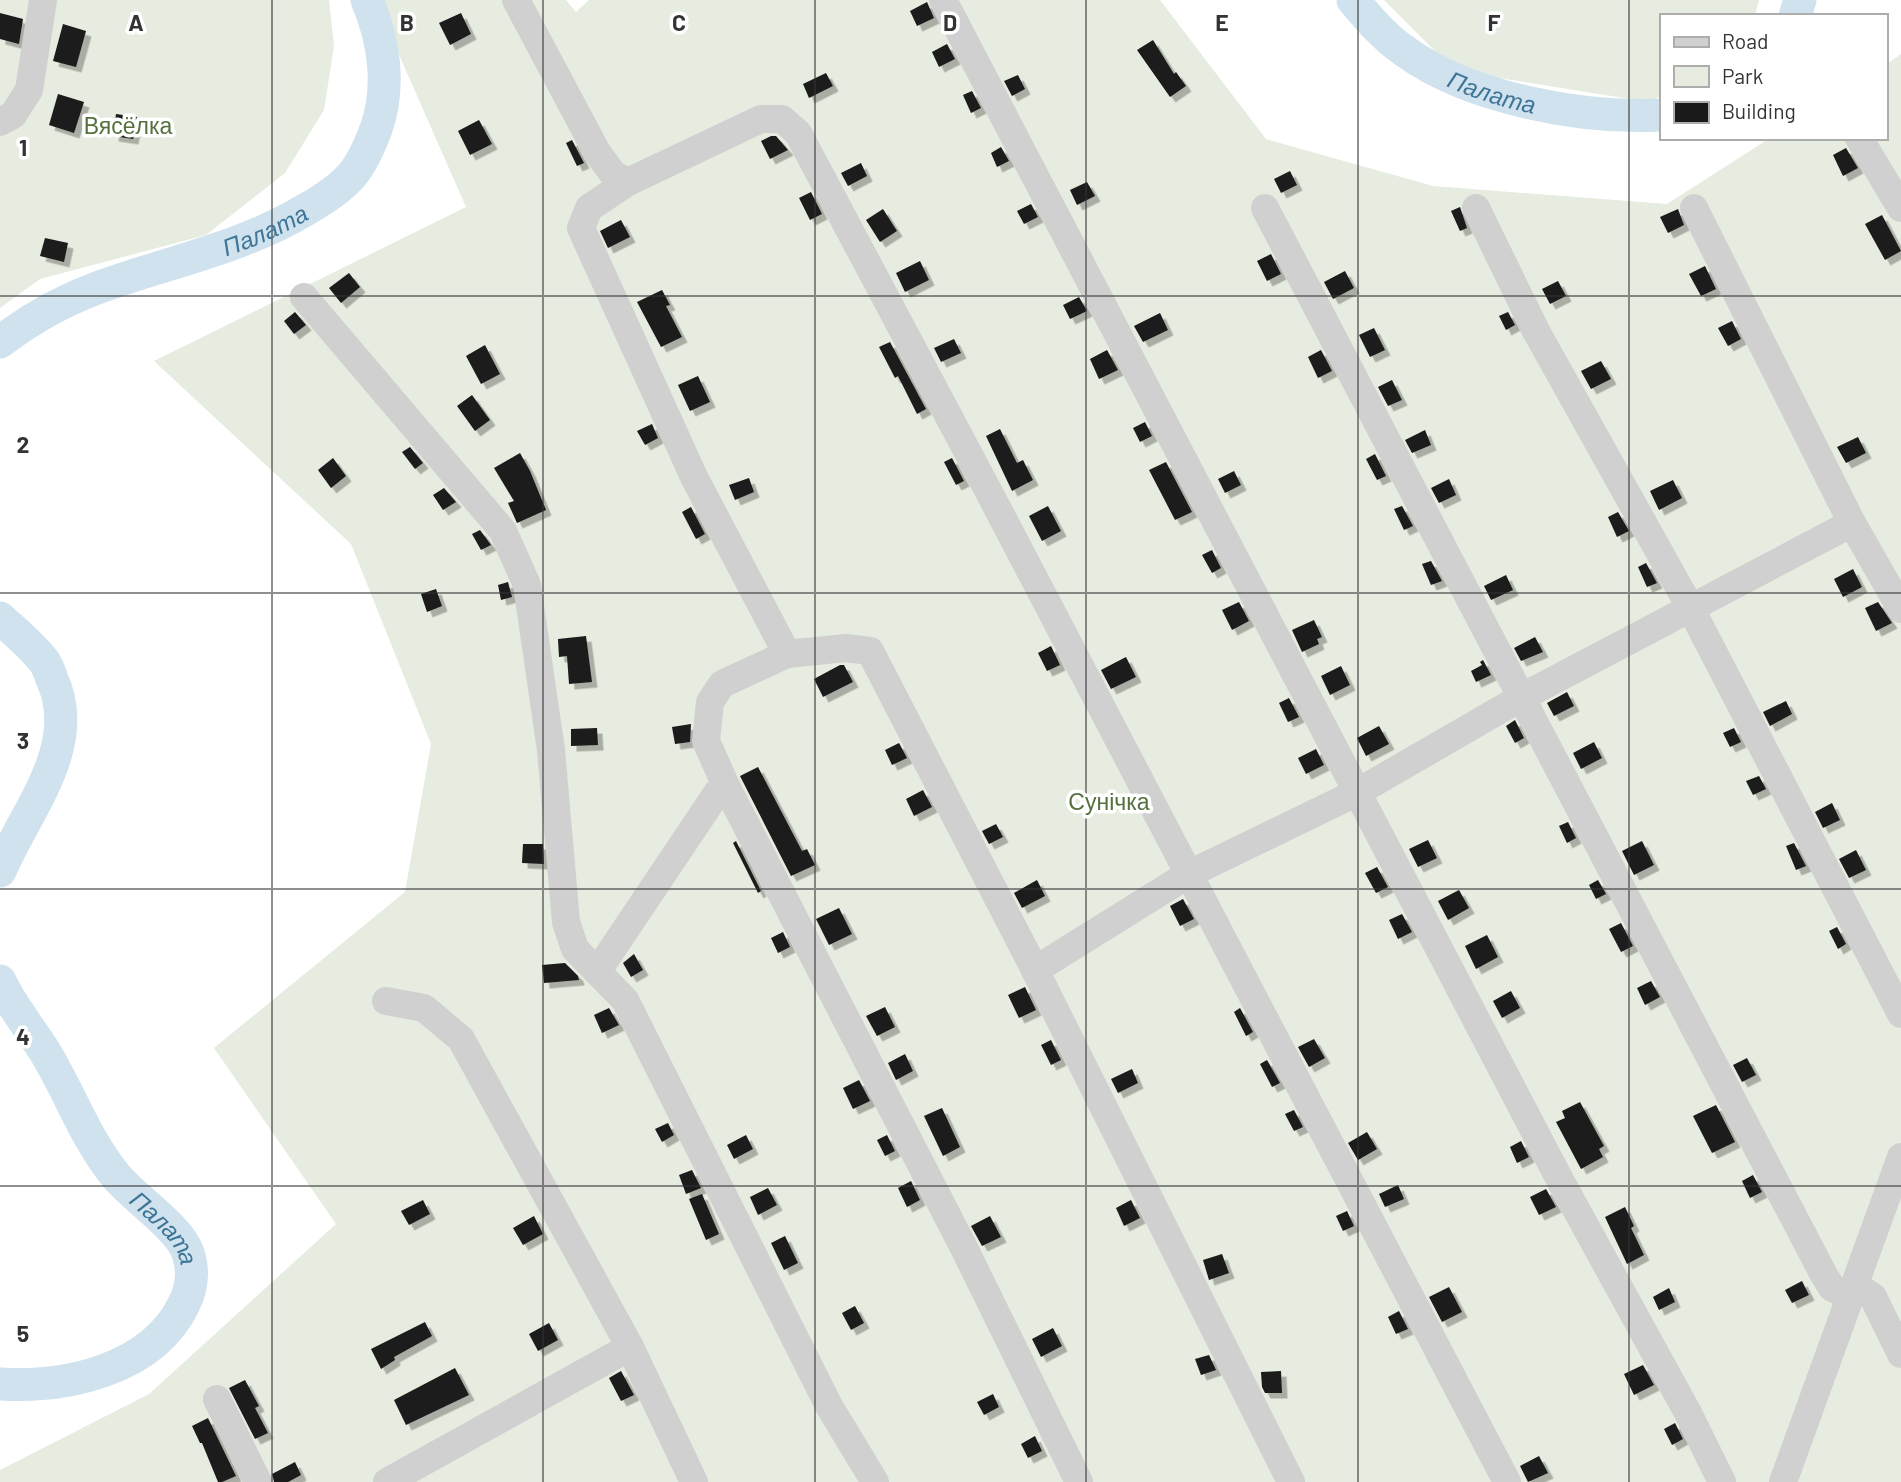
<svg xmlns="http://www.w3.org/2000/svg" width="1901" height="1482" font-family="Barlow,sans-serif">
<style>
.green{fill:#e6ecdf}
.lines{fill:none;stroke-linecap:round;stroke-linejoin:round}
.river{stroke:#cfe2ee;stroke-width:33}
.building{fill:#1a1a1a;filter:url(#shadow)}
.minor{stroke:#d0d0d0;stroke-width:28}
.grid{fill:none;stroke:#333;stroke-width:2;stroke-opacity:0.55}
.labels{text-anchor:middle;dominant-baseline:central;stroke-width:7;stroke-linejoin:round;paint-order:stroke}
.park-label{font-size:23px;fill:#56703f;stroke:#fff}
.water-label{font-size:24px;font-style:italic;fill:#3f7597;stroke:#fff}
.grid-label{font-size:23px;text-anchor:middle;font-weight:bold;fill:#333;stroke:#fff;stroke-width:7;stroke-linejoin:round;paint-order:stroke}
</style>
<defs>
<filter id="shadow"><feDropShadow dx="5.5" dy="5.5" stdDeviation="0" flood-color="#0004"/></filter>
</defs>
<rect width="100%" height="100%" fill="#fff"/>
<!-- green -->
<g class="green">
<polygon points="0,0 329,0 334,46 324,110 285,173 206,235 40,279 0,308"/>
<polygon points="375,0 566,0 576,12 589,0 1160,0 1266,139 1433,186 1667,204 1770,138 1885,138 1885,65 1901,54 1901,1482 0,1482 0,1470 149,1394 336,1224 214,1048 405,892 431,744 351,544 154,361 466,207"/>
<polygon points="1384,0 1759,0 1755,16 1661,16 1661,96 1649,102 1455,71"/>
</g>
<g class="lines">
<!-- river -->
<g class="river">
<path id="s1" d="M1353 0C1369 19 1385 38 1406 52 1471 99 1583 119 1661 115"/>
<polyline points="1795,16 1800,0"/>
<path id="s2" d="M0 342C30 319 62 301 97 288 167 262 240 249 305 210 321 201 339 190 352 175 363 162 370 145 376 129 391 87 384 40 367 0"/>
<path d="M0 618C14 631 30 644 43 660 47 665 50 673 52 679 83 747 25 811 0 871"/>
<path id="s3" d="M0 981C11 1006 31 1029 45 1052 70 1093 86 1140 116 1176 135 1199 179 1227 188 1253 194 1271 192 1288 184 1304 152 1370 66 1388 0 1384"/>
</g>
</g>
<!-- building -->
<g class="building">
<polygon points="927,2 934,18 917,26 910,11"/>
<polygon points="0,13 23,19 19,44 0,39"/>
<polygon points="461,13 471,34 450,45 439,23"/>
<polygon points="63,24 86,31 76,67 53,61"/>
<polygon points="1153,40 1174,74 1176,72 1186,86 1170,97 1137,50"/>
<polygon points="947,44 955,59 939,67 932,52"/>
<polygon points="826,73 833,86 809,98 803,84"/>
<polygon points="1018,75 1025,89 1012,96 1004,81"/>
<polygon points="972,91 981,108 971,113 963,95"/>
<polygon points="58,94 84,102 74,133 49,125"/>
<polygon points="116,114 137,117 133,139 113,136"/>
<polygon points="479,120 492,144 470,155 458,131"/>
<polygon points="771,136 776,136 788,150 770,159 761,141"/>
<polygon points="572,140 584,163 577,166 566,143"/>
<polygon points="1001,147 1009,161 997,167 991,153"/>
<polygon points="1846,148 1858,168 1843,176 1833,155"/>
<polygon points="861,163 867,176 848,186 841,173"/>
<polygon points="1290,171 1297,185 1281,193 1274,179"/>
<polygon points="1087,182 1095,196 1077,205 1070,190"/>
<polygon points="811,192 822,214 810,220 799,198"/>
<polygon points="1031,204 1038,217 1024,224 1017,211"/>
<polygon points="1460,207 1467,228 1460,231 1451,211"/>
<polygon points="883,209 897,231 880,242 866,220"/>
<polygon points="1678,209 1684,225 1668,233 1660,217"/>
<polygon points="1882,215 1901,251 1885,260 1865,224"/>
<polygon points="621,220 630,237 608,248 600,231"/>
<polygon points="45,238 68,243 64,262 40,256"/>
<polygon points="1271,254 1281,274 1267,281 1257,261"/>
<polygon points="920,261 929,280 905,292 896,273"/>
<polygon points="1705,266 1716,289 1701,296 1689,274"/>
<polygon points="1345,271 1354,288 1333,299 1324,282"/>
<polygon points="349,273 360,287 341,303 329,288"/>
<polygon points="1558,281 1566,296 1550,304 1542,289"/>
<polygon points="662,290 670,305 666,306 682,337 661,347 637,302"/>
<polygon points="1079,297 1087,311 1070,319 1063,305"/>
<polygon points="295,312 306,325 294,334 284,321"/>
<polygon points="1508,312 1515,325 1506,330 1499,316"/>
<polygon points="1160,313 1168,330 1143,342 1134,326"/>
<polygon points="1732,321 1741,339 1728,346 1718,328"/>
<polygon points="1374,328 1385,350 1370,357 1359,335"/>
<polygon points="954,339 961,353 941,362 934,348"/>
<polygon points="890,342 926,409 917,414 898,376 895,378 879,347"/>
<polygon points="485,345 500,374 481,384 466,356"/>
<polygon points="1107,350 1118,370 1099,379 1090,359"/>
<polygon points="1321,350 1332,371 1318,378 1308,357"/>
<polygon points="1601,361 1611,379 1591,389 1581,371"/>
<polygon points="698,376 710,402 690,411 678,385"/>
<polygon points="1392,380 1402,400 1388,406 1378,387"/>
<polygon points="472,395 490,420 475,431 457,406"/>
<polygon points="1145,422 1152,436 1140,442 1133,428"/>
<polygon points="652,424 658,438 645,445 637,431"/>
<polygon points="1000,429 1017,463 1023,460 1033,480 1012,491 986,436"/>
<polygon points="1425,430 1431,445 1412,453 1405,440"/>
<polygon points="1858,437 1866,453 1846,463 1837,447"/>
<polygon points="410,447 423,463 415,469 402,452"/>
<polygon points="520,453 530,471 546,510 517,523 508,503 514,501 494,468"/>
<polygon points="1375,454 1386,476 1377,480 1366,459"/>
<polygon points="333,458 346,476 331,488 318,470"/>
<polygon points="952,458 964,481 956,485 944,462"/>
<polygon points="1166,462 1192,512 1175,520 1149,470"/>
<polygon points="1234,471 1241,485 1225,493 1218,479"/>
<polygon points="749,478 754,492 735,500 729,485"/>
<polygon points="1449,479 1456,495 1439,503 1431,488"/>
<polygon points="1673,480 1682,498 1659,510 1650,491"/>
<polygon points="444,488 456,502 443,510 433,495"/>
<polygon points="1048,506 1061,531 1042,541 1029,516"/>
<polygon points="1402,506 1413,526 1404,530 1394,509"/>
<polygon points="691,507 705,534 696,539 682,512"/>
<polygon points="1618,512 1629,531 1617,537 1608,517"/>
<polygon points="480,530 491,545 481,550 472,534"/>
<polygon points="1212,550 1221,568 1212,573 1202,555"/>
<polygon points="1431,561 1442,581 1431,585 1422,564"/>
<polygon points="1646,563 1657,583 1647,587 1638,567"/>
<polygon points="1853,569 1862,587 1843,597 1834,579"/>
<polygon points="1506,575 1513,590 1491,600 1484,586"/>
<polygon points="508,582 512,597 501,600 498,585"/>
<polygon points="436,589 442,606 427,612 421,594"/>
<polygon points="1239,602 1249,621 1232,630 1222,610"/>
<polygon points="1878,602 1892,623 1876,631 1865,608"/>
<polygon points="1314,620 1322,637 1317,639 1319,644 1302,652 1292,630"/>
<polygon points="586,636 592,682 569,684 567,656 559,657 558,639"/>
<polygon points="1535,637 1543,652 1521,661 1514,648"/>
<polygon points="1051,646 1060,665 1047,671 1038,653"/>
<polygon points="1126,657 1136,677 1111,689 1101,670"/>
<polygon points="1483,660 1491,675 1476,682 1471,671 1482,665 1480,662"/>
<polygon points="840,665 844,665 853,682 823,697 814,679"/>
<polygon points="1341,666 1350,685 1330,695 1321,676"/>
<polygon points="1567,692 1574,706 1554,716 1547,703"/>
<polygon points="1289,698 1299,717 1288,722 1279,703"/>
<polygon points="1786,701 1792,714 1770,726 1763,712"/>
<polygon points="1515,720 1524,738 1515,743 1506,726"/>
<polygon points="691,724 690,742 675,744 672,727"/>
<polygon points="1379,726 1389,744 1366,756 1357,738"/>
<polygon points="597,728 598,745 571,746 571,729"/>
<polygon points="1734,728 1741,742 1730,747 1723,733"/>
<polygon points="1594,742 1602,758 1581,769 1573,753"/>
<polygon points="899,743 907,758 892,765 885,750"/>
<polygon points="1316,749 1324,765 1306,774 1298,758"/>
<polygon points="758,767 802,851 807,849 815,865 791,876 740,776"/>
<polygon points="1759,776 1766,789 1753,795 1746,781"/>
<polygon points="923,790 932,807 914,816 906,799"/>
<polygon points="1832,803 1840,820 1823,828 1815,812"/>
<polygon points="1568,822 1576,838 1567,843 1559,826"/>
<polygon points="996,824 1003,837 989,844 982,831"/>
<polygon points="1428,840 1437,858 1418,867 1409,849"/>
<polygon points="736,841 761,891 758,893 733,843"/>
<polygon points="1642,841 1654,865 1634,875 1622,851"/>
<polygon points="1794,843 1806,866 1796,870 1786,846"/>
<polygon points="523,844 543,844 544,864 522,863"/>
<polygon points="1856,850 1866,870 1849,878 1839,859"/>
<polygon points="1377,867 1388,887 1376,893 1365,873"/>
<polygon points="1037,880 1045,896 1022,908 1014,893"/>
<polygon points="1598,880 1606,894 1596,899 1589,885"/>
<polygon points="1459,890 1469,908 1448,920 1438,901"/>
<polygon points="1183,899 1194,919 1180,926 1170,906"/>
<polygon points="839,908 852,934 829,945 816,919"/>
<polygon points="1402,914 1412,932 1398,939 1389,920"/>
<polygon points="1621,923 1633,946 1621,952 1609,929"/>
<polygon points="1837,927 1846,944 1838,949 1829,931"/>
<polygon points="783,932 790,947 778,953 771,938"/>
<polygon points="1487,935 1498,957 1476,969 1465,946"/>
<polygon points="634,954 643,970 631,977 623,963"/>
<polygon points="565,963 578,976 579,980 544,983 542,965"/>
<polygon points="1651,981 1660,997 1645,1005 1637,988"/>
<polygon points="1025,987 1036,1010 1019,1018 1008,995"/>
<polygon points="1511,991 1520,1008 1502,1018 1493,1001"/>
<polygon points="885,1007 895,1027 877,1036 866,1016"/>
<polygon points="609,1008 619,1025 602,1033 594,1015"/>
<polygon points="1240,1008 1253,1032 1246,1036 1234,1012"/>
<polygon points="1314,1039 1325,1058 1309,1067 1298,1047"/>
<polygon points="1051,1040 1061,1060 1051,1065 1041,1045"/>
<polygon points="905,1054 913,1071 896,1080 888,1063"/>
<polygon points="1747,1058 1756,1075 1742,1082 1733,1065"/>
<polygon points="1267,1060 1280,1083 1272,1087 1260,1064"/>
<polygon points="1132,1069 1138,1083 1118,1093 1111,1079"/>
<polygon points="859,1080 870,1101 853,1109 843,1088"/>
<polygon points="1580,1102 1604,1146 1599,1149 1603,1157 1581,1169 1556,1122 1565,1118 1562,1111"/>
<polygon points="1716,1105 1735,1142 1712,1153 1693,1116"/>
<polygon points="942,1108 960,1147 943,1156 924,1116"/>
<polygon points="1294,1110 1303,1127 1294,1131 1285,1114"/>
<polygon points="668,1123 674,1135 662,1142 655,1129"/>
<polygon points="1367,1132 1377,1149 1358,1160 1348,1143"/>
<polygon points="746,1135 753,1149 734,1159 727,1145"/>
<polygon points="887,1135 895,1151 885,1156 877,1140"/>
<polygon points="1521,1141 1529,1157 1517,1163 1510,1147"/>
<polygon points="692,1170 701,1188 686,1194 679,1175"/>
<polygon points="1753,1175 1762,1192 1750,1198 1742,1181"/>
<polygon points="911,1181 920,1200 907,1207 898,1188"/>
<polygon points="1398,1185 1404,1199 1385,1207 1379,1194"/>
<polygon points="768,1188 777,1205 758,1215 750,1197"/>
<polygon points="1546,1189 1556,1207 1539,1215 1530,1197"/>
<polygon points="702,1194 719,1234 706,1240 689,1199"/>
<polygon points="423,1200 430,1214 409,1225 401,1211"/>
<polygon points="1131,1200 1140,1218 1124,1226 1116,1208"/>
<polygon points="1625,1207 1634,1226 1631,1228 1644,1255 1627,1264 1605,1217"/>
<polygon points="1347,1211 1354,1226 1343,1231 1336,1216"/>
<polygon points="534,1216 543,1234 523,1245 513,1228"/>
<polygon points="990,1216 1001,1237 982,1246 971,1226"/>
<polygon points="785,1236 798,1263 784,1270 771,1243"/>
<polygon points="1222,1254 1229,1273 1209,1280 1203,1260"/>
<polygon points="1802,1281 1809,1295 1792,1303 1785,1290"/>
<polygon points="1449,1287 1462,1312 1442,1322 1429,1297"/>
<polygon points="1669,1288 1675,1302 1659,1310 1653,1297"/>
<polygon points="855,1306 864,1323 851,1330 842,1313"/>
<polygon points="1399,1311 1408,1329 1396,1334 1388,1317"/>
<polygon points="425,1322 432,1336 394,1357 395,1360 381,1369 371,1349"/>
<polygon points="549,1323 558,1340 538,1351 529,1334"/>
<polygon points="1053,1328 1062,1346 1041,1357 1032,1339"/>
<polygon points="1209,1355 1216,1370 1201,1375 1195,1359"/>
<polygon points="1643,1365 1654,1385 1634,1395 1624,1374"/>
<polygon points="455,1368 469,1395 406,1425 394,1400"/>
<polygon points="621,1371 634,1395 621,1401 609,1378"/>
<polygon points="1281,1371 1282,1393 1265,1393 1262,1387 1261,1372"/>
<polygon points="245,1380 259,1406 255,1408 268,1433 255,1439 229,1388"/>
<polygon points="993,1394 999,1407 984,1415 977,1402"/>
<polygon points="208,1418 236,1476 222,1482 218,1482 202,1443 200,1443 192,1426"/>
<polygon points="1675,1423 1683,1439 1672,1445 1664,1429"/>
<polygon points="1035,1436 1042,1451 1028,1458 1021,1444"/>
<polygon points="1539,1456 1548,1473 1528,1482 1520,1466"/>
<polygon points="295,1462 301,1475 288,1482 274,1482 272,1474"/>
</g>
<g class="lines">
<!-- minor -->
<g class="minor">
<polyline points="516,0 597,152 613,174 628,182 761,119 782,119 798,133 991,496 1507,1482"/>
<polyline points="943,0 1560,1180 1688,1413 1722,1482"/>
<polyline points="0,122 13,115 29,90 43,0"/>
<polyline points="1859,138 1901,208"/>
<polyline points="628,182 589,208 581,228 694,477 787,654 846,648 870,651 1035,970 1291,1482"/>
<polyline points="1265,208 1824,1275 1832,1288 1850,1296 1864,1291 1873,1297 1901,1354"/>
<polyline points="1476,208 1536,331 1690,607 1901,1014"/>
<polyline points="1694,208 1852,523 1901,609"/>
<polyline points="304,297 503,531 527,585 551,750 566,922 575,949 625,1000 829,1406 875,1482"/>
<polyline points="787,654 722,684 710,702 706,741 726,786 964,1248 1079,1482"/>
<polyline points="1035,970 1189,874 1358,792 1522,697 1852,523"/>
<polyline points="597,972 717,793 726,786"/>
<polyline points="386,1001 424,1008 461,1039 630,1347 694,1482"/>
<polyline points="217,1399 258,1482"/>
<polyline points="387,1482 630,1347"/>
<polyline points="1783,1482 1901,1157"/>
</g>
</g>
<!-- grid -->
<path class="grid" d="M272 0V1482M543 0V1482M815 0V1482M1086 0V1482M1358 0V1482M1629 0V1482M0 296H1901M0 593H1901M0 889H1901M0 1186H1901"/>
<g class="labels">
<!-- park labels -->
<g class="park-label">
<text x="128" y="125">Вясёлка</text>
<text x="1109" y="801">Сунічка</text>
</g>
<!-- water labels -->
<g class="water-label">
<text stroke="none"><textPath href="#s1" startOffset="170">Палата</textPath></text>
<text stroke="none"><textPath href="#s2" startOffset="289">Палата</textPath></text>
<text stroke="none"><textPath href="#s3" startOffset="299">Палата</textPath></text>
</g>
</g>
<g class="grid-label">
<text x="136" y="31">A</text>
<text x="407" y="31">B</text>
<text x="679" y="31">C</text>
<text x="950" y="31">D</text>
<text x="1222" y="31">E</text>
<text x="1494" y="31">F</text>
<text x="23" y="156">1</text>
<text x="23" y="453">2</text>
<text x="23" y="749">3</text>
<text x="23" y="1045">4</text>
<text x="23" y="1342">5</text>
</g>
<!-- legend -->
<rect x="1660" y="14" width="228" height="126" fill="#ffffff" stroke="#adadad" stroke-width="2"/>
<rect x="1674" y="37" width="35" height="10" fill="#d0d0d0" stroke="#adadad" stroke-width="2"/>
<text x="1722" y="49" font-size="21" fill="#333333">Road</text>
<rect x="1674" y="66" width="35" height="21" fill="#e6ecdf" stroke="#adadad" stroke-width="2"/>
<text x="1722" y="84" font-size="21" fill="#333333">Park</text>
<rect x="1674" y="102" width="35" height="21" fill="#1a1a1a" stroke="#adadad" stroke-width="2"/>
<text x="1722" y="119" font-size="21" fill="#333333">Building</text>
</svg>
